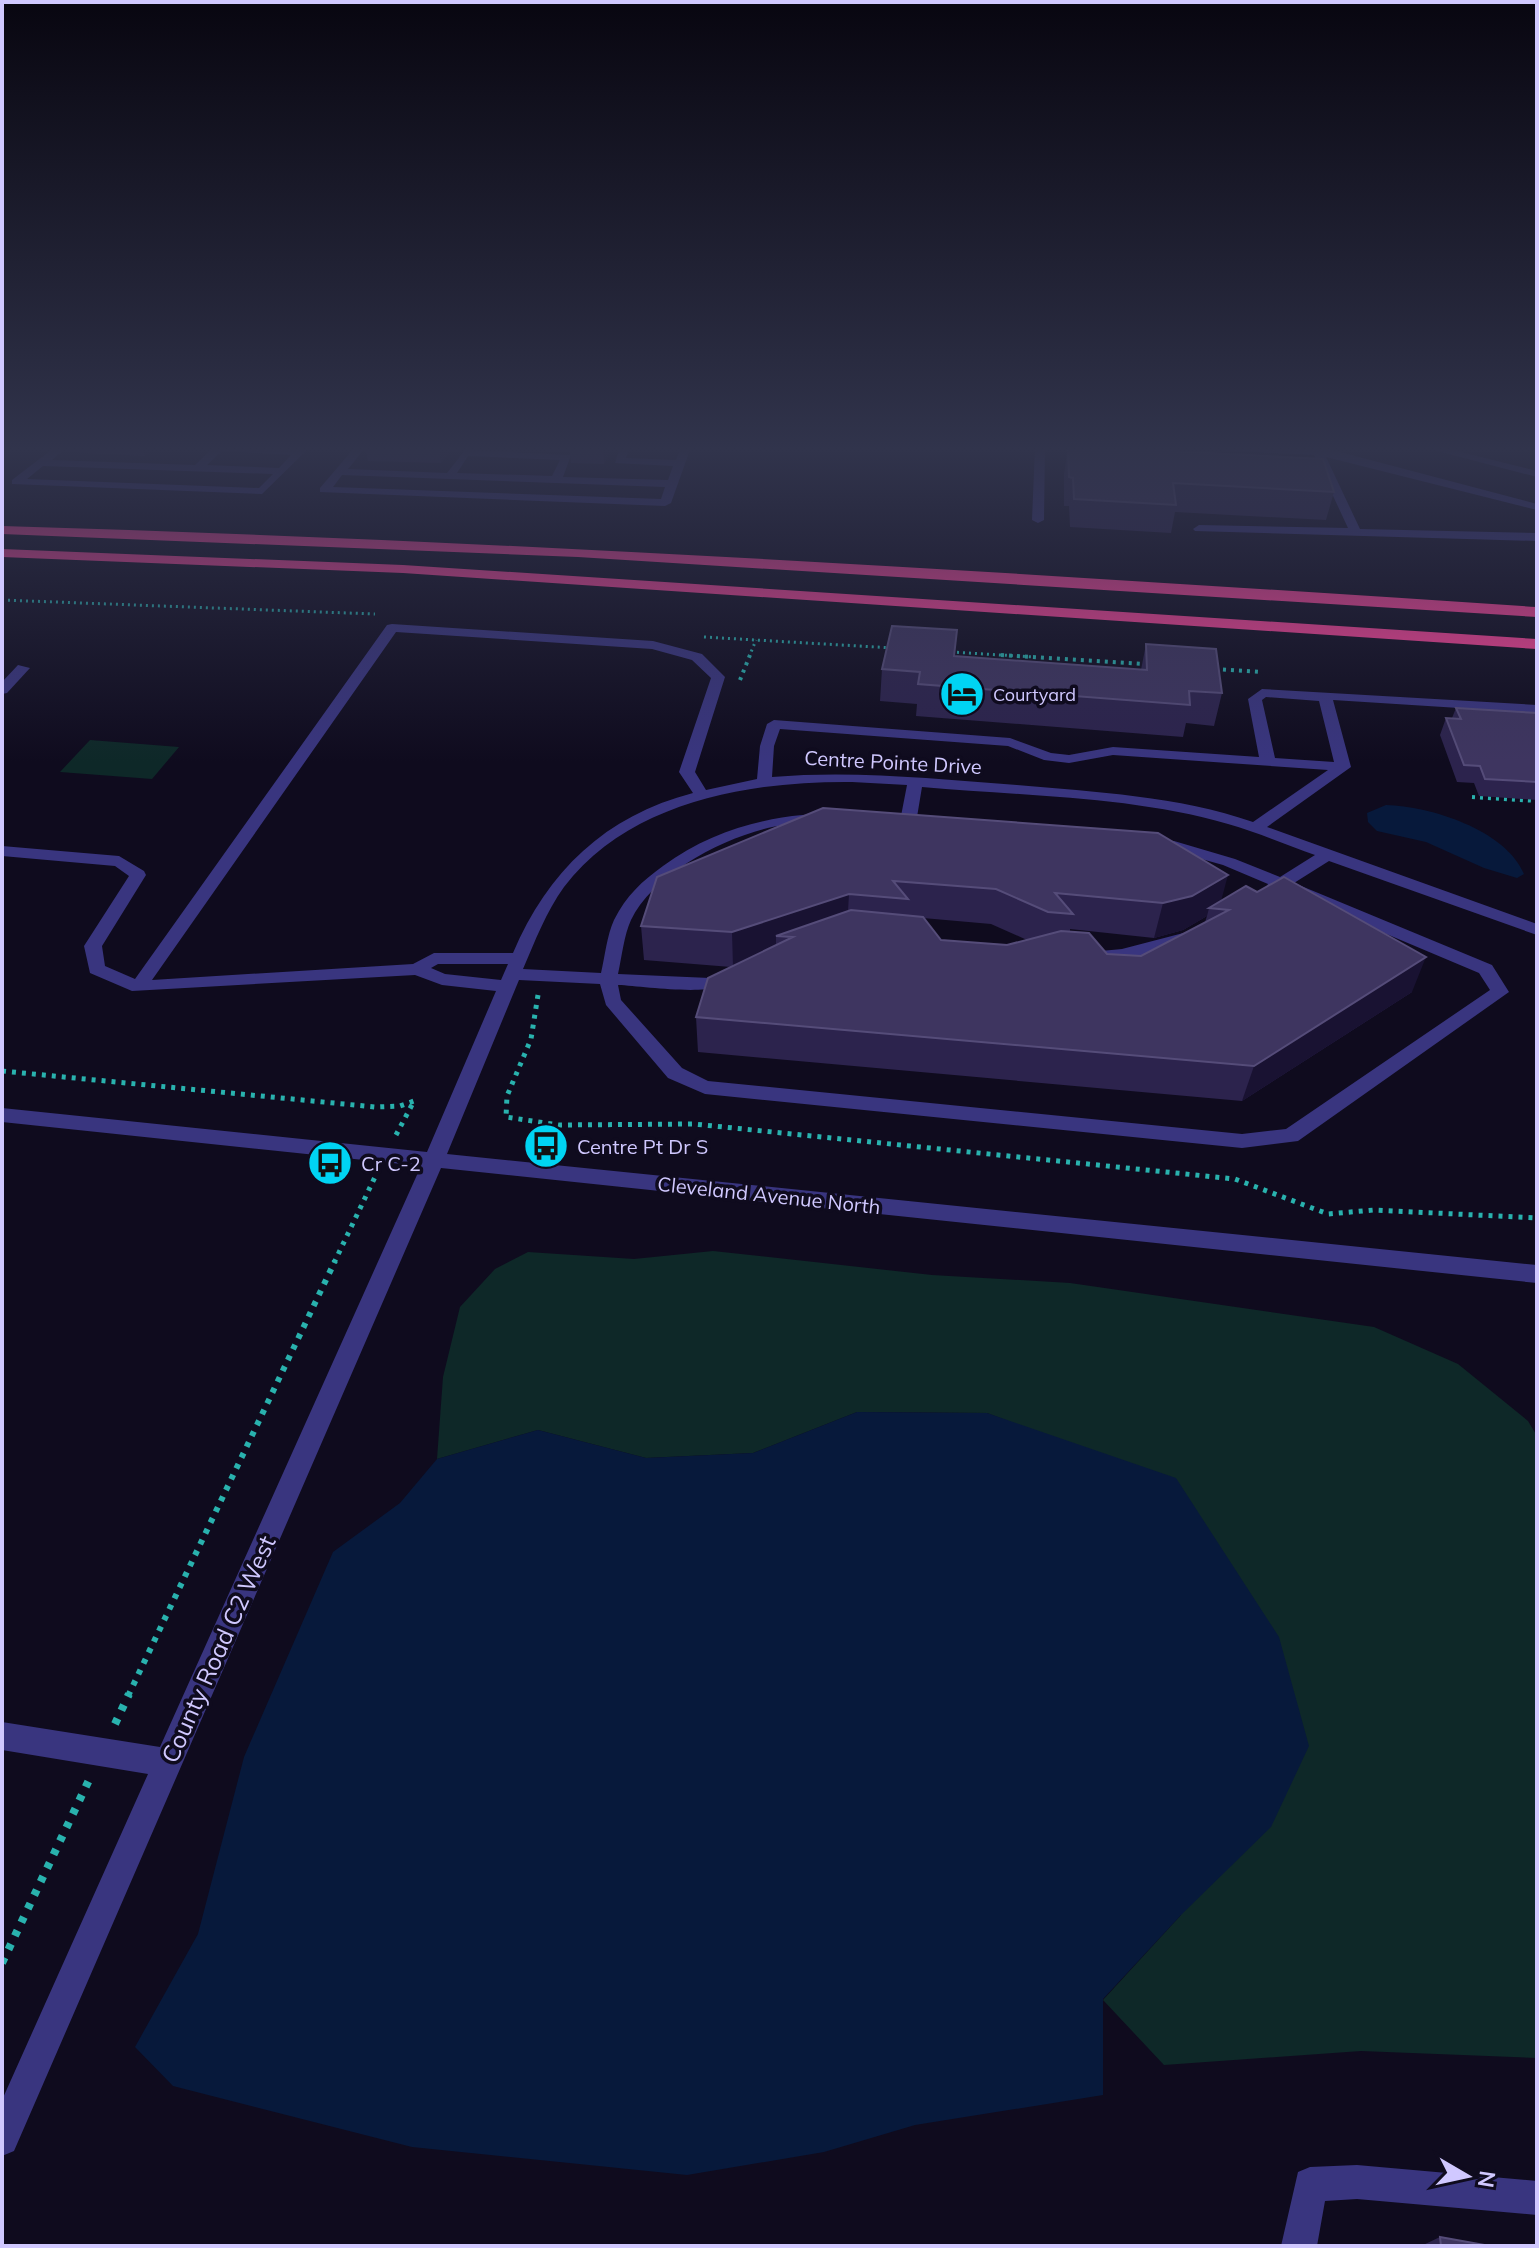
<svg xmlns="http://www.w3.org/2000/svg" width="1539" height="2248" font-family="Mulish,sans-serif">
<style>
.green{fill:#0e2828}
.water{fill:#07193b}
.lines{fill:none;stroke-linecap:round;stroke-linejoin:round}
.path-far4{stroke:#29b2ae;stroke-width:3;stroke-dasharray:2 4;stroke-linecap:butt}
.path-far3{stroke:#29b2ae;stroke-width:4;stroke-dasharray:3 5;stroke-linecap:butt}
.path-far2{stroke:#29b2ae;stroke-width:5;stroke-dasharray:4 6;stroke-linecap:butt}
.path-far1{stroke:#29b2ae;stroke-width:6;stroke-dasharray:5 7;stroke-linecap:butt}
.path{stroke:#29b2ae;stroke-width:8;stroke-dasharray:6 9;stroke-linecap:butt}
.minor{fill:#39357f;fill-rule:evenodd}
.highway{fill:#ff4398;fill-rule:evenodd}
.wall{fill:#2c234d;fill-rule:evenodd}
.shaded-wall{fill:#191232}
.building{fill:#3e3560;stroke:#554c79;stroke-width:2}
.labels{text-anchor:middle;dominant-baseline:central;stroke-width:7;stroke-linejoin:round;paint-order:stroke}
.far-poi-label{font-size:18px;fill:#d0c8ff;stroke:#0f0b1e;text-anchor:start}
.street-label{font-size:20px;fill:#d0c8ff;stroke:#0f0b1e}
.poi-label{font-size:20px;fill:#d0c8ff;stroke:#0f0b1e;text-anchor:start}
.near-street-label{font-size:24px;fill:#d0c8ff;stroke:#0f0b1e}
</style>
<rect width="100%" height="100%" fill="#0f0b1e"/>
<!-- green -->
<g class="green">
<polygon points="90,740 179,747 152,779 60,772"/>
<polygon points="713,1251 932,1275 1070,1283 1374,1327 1458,1364 1528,1421 1537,1436 1537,2058 1361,2051 1164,2065 1103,2000 1181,1915 1077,1447 987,1413 857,1412 753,1453 646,1458 538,1430 437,1459 443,1377 460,1307 495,1269 528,1252 634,1259"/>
</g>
<!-- water -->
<g class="water">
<path d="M1386 805C1430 806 1506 830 1524 874L1517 878 1484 868 1426 842 1377 831 1368 822 1367 813Z"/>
<polygon points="857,1412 987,1413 1176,1478 1279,1637 1309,1746 1271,1827 1181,1915 1103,1999 1103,2095 915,2125 824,2152 687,2175 412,2147 173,2086 135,2047 198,1934 244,1757 333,1552 400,1503 437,1459 538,1430 646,1458 753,1453"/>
</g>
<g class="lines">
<!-- path-far4 -->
<g class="path-far4">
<polyline points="2,600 375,614"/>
<polyline points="704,637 893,648"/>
<polyline points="951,652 1034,657"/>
<polyline points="749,657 756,640"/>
</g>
<!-- path-far3 -->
<g class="path-far3">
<polyline points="1001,655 1145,664"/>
<polyline points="1215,669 1261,672"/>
<polyline points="740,680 750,655"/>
<polyline points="1472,797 1537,801"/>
</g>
<!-- path-far2 -->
<g class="path-far2">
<polyline points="538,995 531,1039 507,1096 506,1117 559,1125 694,1124 1235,1179 1328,1214 1374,1210 1537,1218"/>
<polyline points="2,1071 375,1107 400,1106 414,1101"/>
<polyline points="396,1135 414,1101"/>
<polyline points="334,1263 375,1177"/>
</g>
<!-- path-far1 -->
<polyline class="path-far1" points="128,1696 335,1261"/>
<!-- path -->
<g class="path">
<polyline points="115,1724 129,1694"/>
<polyline points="2,1963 89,1780"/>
</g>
<!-- minor -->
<g class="minor">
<path d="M55 447H67L52 460 195 465 214 447H310L262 494 12 484V480ZM222 451 291 455 279 468 207 465ZM43 466 273 474 259 488 27 479Z"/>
<path d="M355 447H366L348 469 447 473 465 450 571 455 563 477 668 480 673 466 615 463 620 447H630L626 458 676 460 681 447H691L671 503 665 506 320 492V488ZM468 456 560 460 552 476 457 473ZM342 475 665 487 661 499 333 487Z"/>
<polygon points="1035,447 1045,447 1044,520 1038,523 1032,520"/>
<polygon points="1209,447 1321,447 1537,504 1537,510 1326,457 1360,529 1537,533 1537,541 1195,531 1193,529 1199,525 1348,528 1314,455 1214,450"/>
<polygon points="1422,447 1441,447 1537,471 1537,477"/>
<path d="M392 624 653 641 702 654 725 677 695 772 706 790 757 779 760 746 767 724 774 720 1010 738 1051 753 1069 755 1113 747 1259 757 1248 699 1262 689 1537 705V713L1333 700 1351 767 1267 827 1537 924V935L1329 861 1294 883 1492 965 1509 992 1298 1141 1242 1148 705 1094 668 1078 606 1005 600 984 519 980 447 1154 1537 1265V1283L441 1168 14 2151 2 2156V2100L148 1774 2 1750V1722L160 1747 421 1166 2 1122V1108L427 1152 496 991 442 985 415 975 132 991 90 973 84 946 129 876 115 866 2 856V846L119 856 144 871 146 875 102 946 105 966 135 979 387 625ZM396 632 652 649 692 660 711 678 679 772 693 793C605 816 548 871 513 953H434L413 964 152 980ZM1266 697 1319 701 1334 762 1275 758 1262 700ZM780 729 1008 746 1044 760 1069 763 1113 755 1328 770 1253 822C1179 796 1095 792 1017 785 935 779 854 770 772 777L774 746ZM852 782 907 785 901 816C816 808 734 814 663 866 642 881 626 896 614 920 607 935 605 956 601 973L523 969C535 941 546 912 564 887 630 801 750 781 852 782ZM922 787C1021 796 1132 796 1228 824 1257 832 1286 845 1315 855L1280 877 1235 859 1174 841 917 817ZM852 821 1173 851 1223 865 1268 884 1266 888 1268 892 1282 890 1479 973 1490 990 1286 1129 1242 1134 708 1081 682 1068 621 1000 618 985C646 986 720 999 739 978L730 972 710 978 618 974C622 956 624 935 631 920 654 872 733 832 784 825 806 822 830 822 852 821ZM438 964H508L501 980 445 974 431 968Z"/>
<polygon points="18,665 30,668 7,693 2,694 2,682"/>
<path d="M1191 931 1197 932 1200 936 1197 940C1176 945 1096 973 1081 958L1090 952 1122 949Z"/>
<polygon points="1357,2165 1537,2181 1537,2215 1357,2199 1325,2201 1317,2246 1281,2246 1298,2172 1310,2167"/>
</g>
<!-- highway -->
<g class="highway">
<path d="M2 526C514 541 1026 573 1537 607V617L578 557 2 534Z"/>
<polygon points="2,549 403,565 1537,639 1537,649 403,573 2,557"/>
</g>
</g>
<!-- wall -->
<g class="wall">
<polygon points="2,447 50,447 45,451 17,449 2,460"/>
<polygon points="65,447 155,447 145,456 66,452"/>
<polygon points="365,447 465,447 461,451 450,451 441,463 368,461"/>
<polygon points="473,447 612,447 604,464 571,463 570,452"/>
<polygon points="1068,447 1169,451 1334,492 1326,520 1175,512 1171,533 1070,527 1069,506 1064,506 1064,474"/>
<polygon points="1146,644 1222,693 1214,726 1186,723 1183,737 916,716 917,704 880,701 882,669 955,656 1141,670"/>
<polygon points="1456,708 1537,713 1537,800 1479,796 1474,783 1457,782 1440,735 1446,718 1452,718"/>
<path d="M823 808 1221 901 1412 992 1242 1101 698 1052 696 1017 731 967 644 960 641 926ZM1207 916 1205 922 1141 956 1107 954 1070 932V929L1154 938 1183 930ZM923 918 991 924 1027 940 1007 945 941 940Z"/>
<polygon points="1440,2237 1490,2246 1421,2246"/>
</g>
<!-- shaded-wall -->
<g class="shaded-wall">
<polygon points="2,447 16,447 17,449 2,460"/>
<polygon points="143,447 155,447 145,456"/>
<polygon points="438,447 449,447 450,451 441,463"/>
<polygon points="603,447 612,447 604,464"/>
<polygon points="1228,875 1219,909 1209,908 1207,916 1183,930 1154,938 1163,903"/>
<polygon points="849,894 847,928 793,937 776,936 776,952 733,967 732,932"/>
<polygon points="1426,957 1412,992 1242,1101 1254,1066"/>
</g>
<!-- building -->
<g class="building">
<polygon points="1068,447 1168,447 1169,451 1323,459 1334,492 1173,483 1176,505 1074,499 1073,478 1069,477"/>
<polygon points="892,626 957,630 954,656 1147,670 1146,644 1216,649 1222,693 1189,691 1190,705 918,684 920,672 882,669"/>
<polygon points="1456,708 1537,713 1537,782 1485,779 1480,766 1464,765 1446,718 1461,719"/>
<polygon points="823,808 1158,833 1228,875 1192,896 1163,903 1055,893 1073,914 1048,912 996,889 893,881 908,899 849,894 732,932 641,926 657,877"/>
<polygon points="1284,877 1426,957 1254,1066 696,1017 708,978 793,937 776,936 851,910 923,917 941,940 1007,945 1061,931 1089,933 1107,954 1141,956 1229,910 1209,908 1246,886 1257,892"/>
<polygon points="1440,2237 1490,2246 1441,2246"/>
</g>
<!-- sky -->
<linearGradient id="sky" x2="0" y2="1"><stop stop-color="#080610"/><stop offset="0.59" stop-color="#31344c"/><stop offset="1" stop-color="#31344c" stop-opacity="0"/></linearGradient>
<rect width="1539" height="762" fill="url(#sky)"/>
<!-- icons -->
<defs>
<g id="hotel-disc" transform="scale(2.3)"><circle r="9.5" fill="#00d4f3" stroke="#0f0b1e"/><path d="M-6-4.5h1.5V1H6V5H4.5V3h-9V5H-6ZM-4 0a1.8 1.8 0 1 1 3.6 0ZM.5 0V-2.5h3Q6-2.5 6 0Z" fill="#111"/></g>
<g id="bus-disc" transform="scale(2.3)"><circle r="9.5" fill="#00d4f3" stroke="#0f0b1e"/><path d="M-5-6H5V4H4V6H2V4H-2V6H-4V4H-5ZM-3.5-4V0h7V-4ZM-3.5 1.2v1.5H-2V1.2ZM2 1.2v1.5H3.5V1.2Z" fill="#111"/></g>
</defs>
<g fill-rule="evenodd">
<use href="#hotel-disc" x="962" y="694"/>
<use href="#bus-disc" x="546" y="1146"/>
<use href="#bus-disc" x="330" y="1163"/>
</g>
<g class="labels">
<!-- far-poi labels -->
<g class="far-poi-label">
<text x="993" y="694">Courtyard</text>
</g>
<!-- street labels -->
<g class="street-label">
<text transform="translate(893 762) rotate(3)">Centre Pointe Drive</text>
<text transform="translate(769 1195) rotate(6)">Cleveland Avenue North</text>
</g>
<!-- poi labels -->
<g class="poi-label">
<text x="577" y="1146">Centre Pt Dr S</text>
<text x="361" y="1163">Cr C-2</text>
</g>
<!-- near-street labels -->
<g class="near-street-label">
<text transform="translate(218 1649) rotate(-66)">County Road C2 West</text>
</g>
</g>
<!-- border -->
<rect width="1539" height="2248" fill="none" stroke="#d0c8ff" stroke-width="8"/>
<!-- north arrow -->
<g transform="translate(1467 2176) rotate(99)" stroke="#0f0b1e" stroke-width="6" paint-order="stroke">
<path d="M0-6L14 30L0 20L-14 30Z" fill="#d0c8ff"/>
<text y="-12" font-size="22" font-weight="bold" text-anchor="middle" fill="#d0c8ff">N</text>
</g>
</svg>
